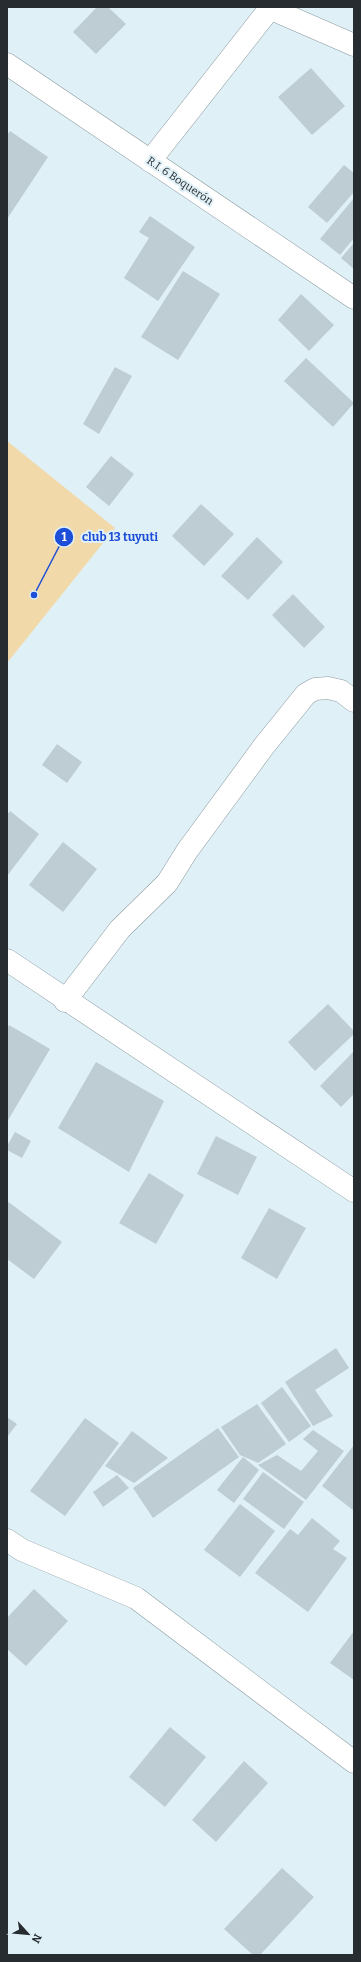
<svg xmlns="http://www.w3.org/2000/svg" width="361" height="1962" font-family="Bitter,serif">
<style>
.green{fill:#f2d9aa}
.building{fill:#bdcdd3}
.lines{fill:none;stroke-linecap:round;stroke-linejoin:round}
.minor-casing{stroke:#8b9aa0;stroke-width:23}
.minor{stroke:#fff;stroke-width:22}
.labels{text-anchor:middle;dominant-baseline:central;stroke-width:4;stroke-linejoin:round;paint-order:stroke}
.street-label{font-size:11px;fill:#262c2f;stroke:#e0f0f7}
.leader{fill:none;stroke:#1d4ed8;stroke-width:1.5}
.callout-dot{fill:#1d4ed8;stroke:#e0f0f7;stroke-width:1.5}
.mark-label{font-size:12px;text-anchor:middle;font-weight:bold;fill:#fff}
.callout-label{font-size:12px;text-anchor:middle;font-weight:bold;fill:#1d4ed8;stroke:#e0f0f7;stroke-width:4;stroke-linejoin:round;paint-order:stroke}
</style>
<rect width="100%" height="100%" fill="#e0f0f7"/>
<!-- green -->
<polygon class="green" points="7,441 115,528 7,663"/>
<!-- building -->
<g class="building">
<polygon points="97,7 108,7 126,24 96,54 73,32"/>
<polygon points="311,68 345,106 312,135 278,97"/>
<polygon points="10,131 48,157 7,219 7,135"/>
<polygon points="344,165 354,173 354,192 327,223 308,207"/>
<polygon points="354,198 354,238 340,255 320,239"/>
<polygon points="150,216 195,247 158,301 124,278 149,238 139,232"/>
<polygon points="354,243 354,269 341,258"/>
<polygon points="183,271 220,294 178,360 141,337"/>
<polygon points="301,294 334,325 309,351 278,320"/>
<polygon points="306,358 354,403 333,427 284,381"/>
<polygon points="115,367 132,376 99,434 83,424"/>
<polygon points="111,456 134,474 109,506 86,487"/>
<polygon points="201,504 234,534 204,566 172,536"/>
<polygon points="257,537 283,562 248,600 221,576"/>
<polygon points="293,594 325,627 304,648 272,615"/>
<polygon points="57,744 82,762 67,783 42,765"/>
<polygon points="10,811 39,834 7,876 7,815"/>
<polygon points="63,842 97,869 63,912 29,885"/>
<polygon points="328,1004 354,1031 354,1034 315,1071 288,1042"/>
<polygon points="9,1025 50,1049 7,1122 7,1029"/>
<polygon points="354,1051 354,1094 341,1107 320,1086"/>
<polygon points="96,1062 164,1101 129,1172 58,1128"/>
<polygon points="15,1132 31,1141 22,1158 7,1150 7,1146"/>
<polygon points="216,1136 257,1157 238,1195 197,1174"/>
<polygon points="149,1173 184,1195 156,1244 119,1223"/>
<polygon points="7,1201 62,1242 34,1279 7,1259"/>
<polygon points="269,1208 306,1228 277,1279 241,1258"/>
<polygon points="336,1348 349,1368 315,1390 333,1416 313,1426 285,1382"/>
<polygon points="282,1387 311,1426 289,1442 261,1403"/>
<polygon points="257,1404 286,1444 258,1463 240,1455 221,1427"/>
<polygon points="7,1417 17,1424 7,1437"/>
<polygon points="85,1418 119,1443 65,1516 30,1491"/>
<polygon points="218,1428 239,1457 153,1518 133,1488"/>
<polygon points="313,1430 344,1451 306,1500 258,1465 277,1455 301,1471 318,1451 303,1439"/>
<polygon points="132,1431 168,1458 134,1483 105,1466"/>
<polygon points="354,1445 354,1511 322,1486"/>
<polygon points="243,1457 259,1470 234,1503 217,1490"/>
<polygon points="263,1472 304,1502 284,1529 243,1499"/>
<polygon points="117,1475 129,1488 103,1507 93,1492"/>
<polygon points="240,1504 275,1531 240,1577 204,1550"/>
<polygon points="312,1518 340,1541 333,1549 347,1558 308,1612 255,1573 290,1529 298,1535"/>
<polygon points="34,1589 68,1621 26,1666 7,1649 7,1618"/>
<polygon points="354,1631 354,1680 330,1663"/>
<polygon points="170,1727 206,1757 165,1807 129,1777"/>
<polygon points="244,1761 268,1783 216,1842 192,1820"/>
<polygon points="282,1868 314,1897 260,1955 253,1955 224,1929"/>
</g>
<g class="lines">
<!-- minor casing -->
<g class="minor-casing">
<g id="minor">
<polyline points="269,8 354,45"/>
<polyline points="7,64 354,298"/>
<polyline points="150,161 271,7"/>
<polyline points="7,960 354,1191"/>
<polyline points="65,1001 120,929 167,883 187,851 264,746 306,694 315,689 328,688 341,691 354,701"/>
<polyline points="7,1540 22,1550 136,1598 354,1762"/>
</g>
</g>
<!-- minor -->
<use href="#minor" class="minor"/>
</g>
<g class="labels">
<!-- street labels -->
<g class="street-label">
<text transform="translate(180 181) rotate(34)">R.I. 6 Boquerón</text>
</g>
</g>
<!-- callouts -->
<path class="leader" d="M34 595L64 537"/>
<g class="callout-dot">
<circle cx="34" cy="595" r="4"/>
<circle cx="64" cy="537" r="10"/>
</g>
<g class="mark-label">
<text x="64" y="541">1</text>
</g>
<g class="callout-label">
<text x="120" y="541">club 13 tuyuti</text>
</g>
<!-- border -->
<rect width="361" height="1962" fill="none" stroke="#262c2f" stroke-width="16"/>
<!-- north arrow -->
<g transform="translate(28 1934) rotate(117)" stroke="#e0f0f7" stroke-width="3" paint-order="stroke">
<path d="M0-3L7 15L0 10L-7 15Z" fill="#262c2f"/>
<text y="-6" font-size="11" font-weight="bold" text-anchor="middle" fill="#262c2f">N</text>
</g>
</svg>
